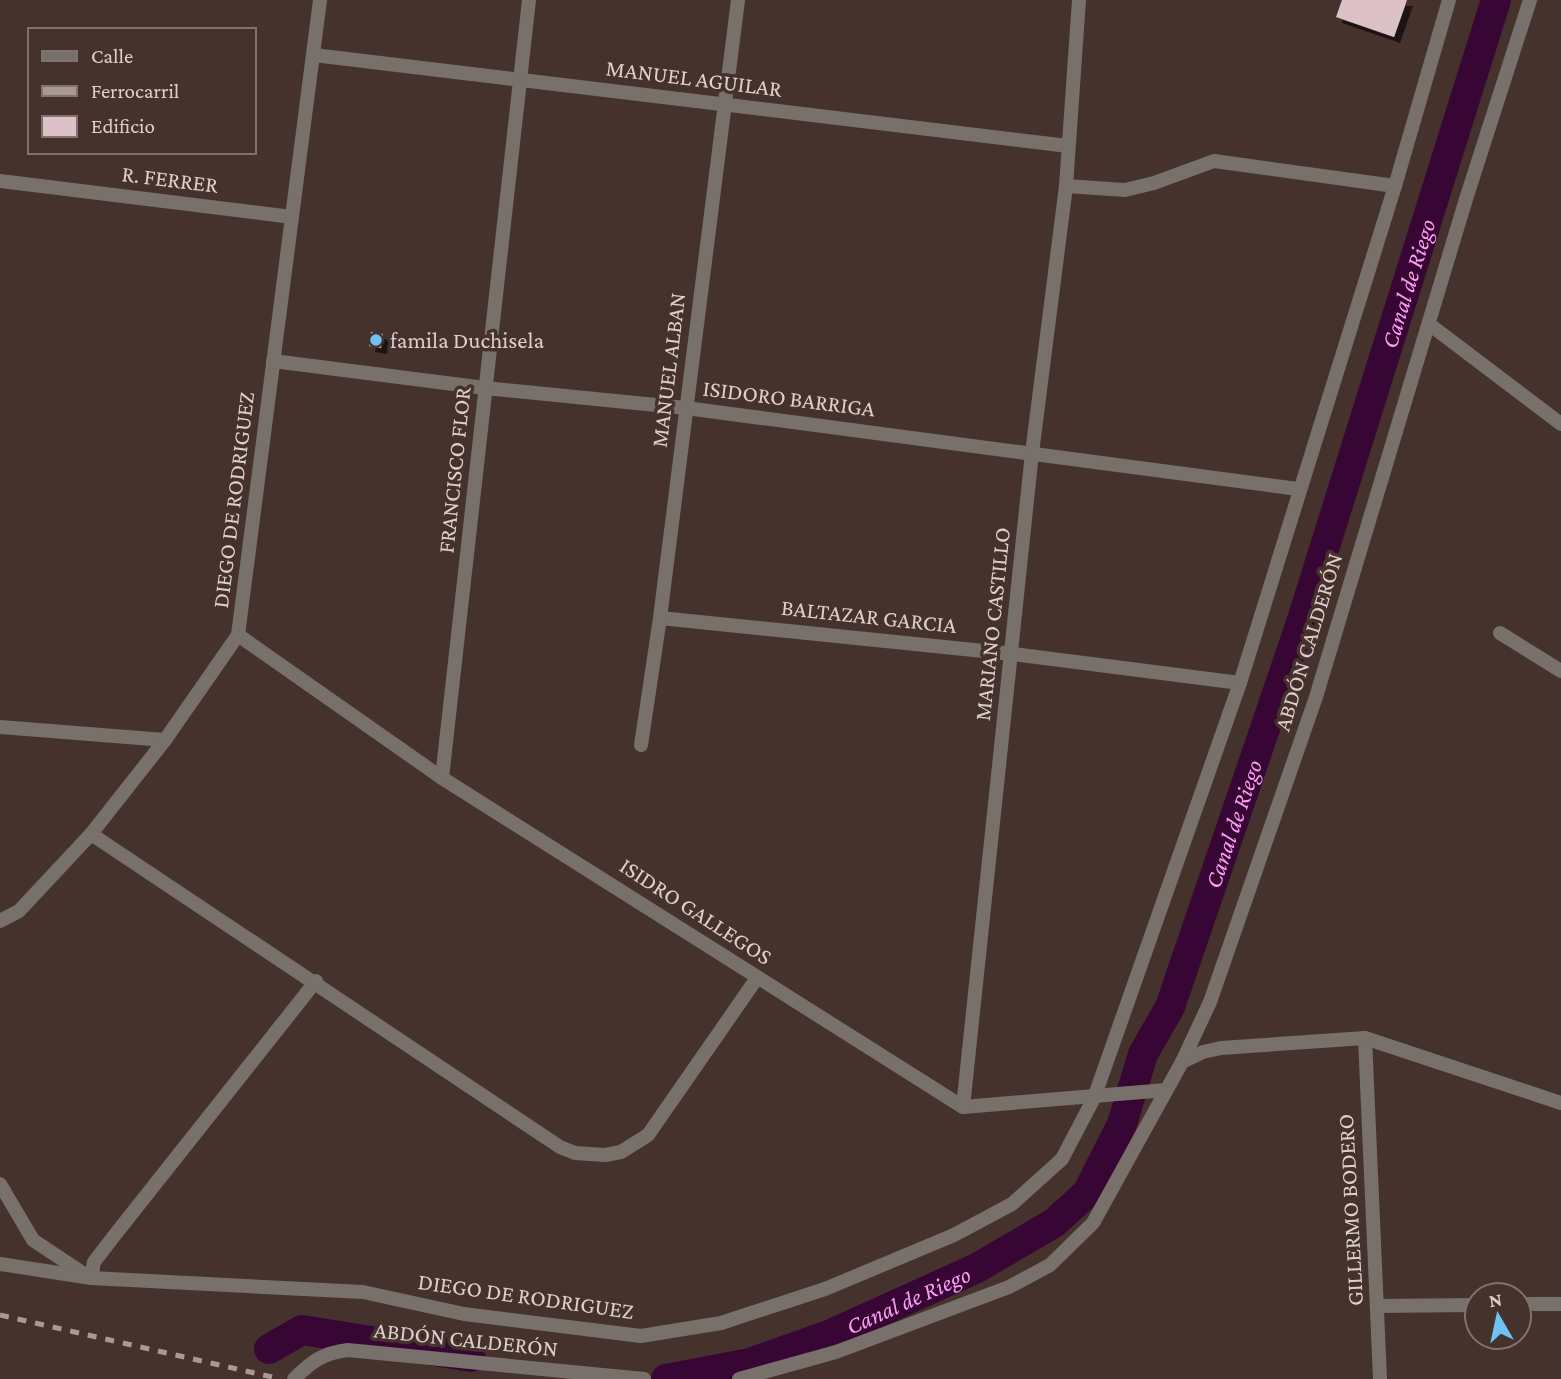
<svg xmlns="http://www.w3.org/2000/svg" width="1561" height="1379" font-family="'Crimson Pro',serif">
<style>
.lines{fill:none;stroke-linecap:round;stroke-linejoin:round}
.canal{stroke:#370634;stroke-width:30}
.building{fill:#dcc2c8;filter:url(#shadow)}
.lane{stroke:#78706a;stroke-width:14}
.street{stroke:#78706a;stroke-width:14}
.rail{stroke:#a89995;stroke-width:5;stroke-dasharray:9 9;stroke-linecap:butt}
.poi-dot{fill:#6fc2f4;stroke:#46322d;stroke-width:2.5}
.labels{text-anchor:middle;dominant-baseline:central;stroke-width:7;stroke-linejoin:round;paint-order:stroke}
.street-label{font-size:23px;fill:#dccfcc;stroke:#46322d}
.poi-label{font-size:23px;fill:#dccfcc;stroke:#46322d;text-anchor:start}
.water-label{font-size:24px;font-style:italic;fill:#fc9ef2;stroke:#46322d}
</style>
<defs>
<filter id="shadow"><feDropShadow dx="6" dy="6" stdDeviation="0" flood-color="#0009"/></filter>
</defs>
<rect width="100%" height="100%" fill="#46322d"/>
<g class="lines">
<!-- canal -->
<g class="canal">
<polyline points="269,1349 302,1330 471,1357"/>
<path id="s1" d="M666 1379 750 1363 829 1335 977 1268 1054 1223 1087 1193 1122 1124 1143 1054 1170 1007 1300 626 1496 0"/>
</g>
</g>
<!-- building -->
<g class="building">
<polygon points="1342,0 1407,0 1394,37 1336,17"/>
<polygon points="371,332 383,334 381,348 369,346"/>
</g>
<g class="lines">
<!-- lane -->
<g class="lane">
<polyline points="91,834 560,1147 575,1153 605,1155 621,1152 648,1135 757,978"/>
<polyline points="91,1278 94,1262 114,1236 316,981"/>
</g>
<!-- street -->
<g class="street">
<polyline points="314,55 1068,146"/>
<polyline points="0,181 292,217"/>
<polyline points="1066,186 1125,190 1154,183 1214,161 1395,186"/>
<polyline points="1429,324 1561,424"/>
<polyline points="273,361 485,388 686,408 1298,489"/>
<polyline points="660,618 1013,654 1240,683"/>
<polyline points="1500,633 1561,671"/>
<polyline points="238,635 442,778 963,1107 1166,1090"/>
<polyline points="0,727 165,740"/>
<polyline points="641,745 660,618 738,0"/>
<polyline points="442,778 529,0"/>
<polyline points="0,921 19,911 91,834 165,740 238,635 320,0"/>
<polyline points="1365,1038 1380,1379"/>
<polyline points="1182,1062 1203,1052 1221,1048 1365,1038 1561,1103"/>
<polyline points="963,1107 1032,453 1066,186 1079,0"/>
<polyline points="0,1184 33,1240 87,1276"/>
<polyline points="0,1264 91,1278 363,1292 464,1314 641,1336 721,1323 825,1289 954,1235 1012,1204 1062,1159 1094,1098 1240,683 1395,186 1449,0"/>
<polyline points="1519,1304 1561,1304"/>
<polyline points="1377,1306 1477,1305"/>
<path d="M294 1379C312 1361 323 1353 348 1350L644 1379"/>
<polyline points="739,1379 836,1352 1009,1287 1050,1265 1093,1223 1182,1062 1210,1002 1316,697 1466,199 1530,0"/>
</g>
<!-- rail -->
<polyline class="rail" points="0,1315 281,1379"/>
</g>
<!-- markers -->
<circle class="poi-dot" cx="376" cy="340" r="7"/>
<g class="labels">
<!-- street labels -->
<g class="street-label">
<text transform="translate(694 78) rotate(7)">MANUEL AGUILAR</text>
<text transform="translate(170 179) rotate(7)">R. FERRER</text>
<text transform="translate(668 370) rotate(-83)">MANUEL ALBAN</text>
<text transform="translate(789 398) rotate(7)">ISIDORO BARRIGA</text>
<text transform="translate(454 470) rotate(-84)">FRANCISCO FLOR</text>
<text transform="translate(233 500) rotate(-83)">DIEGO DE RODRIGUEZ</text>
<text transform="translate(869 616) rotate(6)">BALTAZAR GARCIA</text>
<text transform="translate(992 624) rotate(-84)">MARIANO CASTILLO</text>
<text transform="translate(1308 642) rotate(-73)">ABDÓN CALDERÓN</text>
<text transform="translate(696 911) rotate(33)">ISIDRO GALLEGOS</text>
<text transform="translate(1350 1210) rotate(-93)">GILLERMO BODERO</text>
<text transform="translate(526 1296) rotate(8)">DIEGO DE RODRIGUEZ</text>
<text transform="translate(466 1339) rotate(6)">ABDÓN CALDERÓN</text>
</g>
<!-- poi labels -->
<g class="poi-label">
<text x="390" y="340">famila Duchisela</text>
</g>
<!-- water labels -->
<g class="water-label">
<text stroke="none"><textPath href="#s1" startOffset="1432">Canal de Riego</textPath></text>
<text stroke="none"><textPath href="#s1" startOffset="864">Canal de Riego</textPath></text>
<text stroke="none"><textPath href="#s1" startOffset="256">Canal de Riego</textPath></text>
</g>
</g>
<!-- legend -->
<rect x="28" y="28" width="228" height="126" fill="#46322d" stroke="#82716d" stroke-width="2"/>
<rect x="42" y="51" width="35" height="10" fill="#78706a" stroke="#82716d" stroke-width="2"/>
<text x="91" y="63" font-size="21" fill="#dccfcc">Calle</text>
<rect x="42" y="86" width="35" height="10" fill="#a89995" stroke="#82716d" stroke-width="2"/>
<text x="91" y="98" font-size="21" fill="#dccfcc">Ferrocarril</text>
<rect x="42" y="116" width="35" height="21" fill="#dcc2c8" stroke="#82716d" stroke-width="2"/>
<text x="91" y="133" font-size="21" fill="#dccfcc">Edificio</text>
<!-- north arrow -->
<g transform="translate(1498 1316) rotate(351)"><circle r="33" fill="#46322d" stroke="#82716d" stroke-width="2"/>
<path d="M0-5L12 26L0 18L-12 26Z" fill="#6fc2f4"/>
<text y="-10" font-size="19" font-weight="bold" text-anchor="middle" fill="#dccfcc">N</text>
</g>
</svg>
